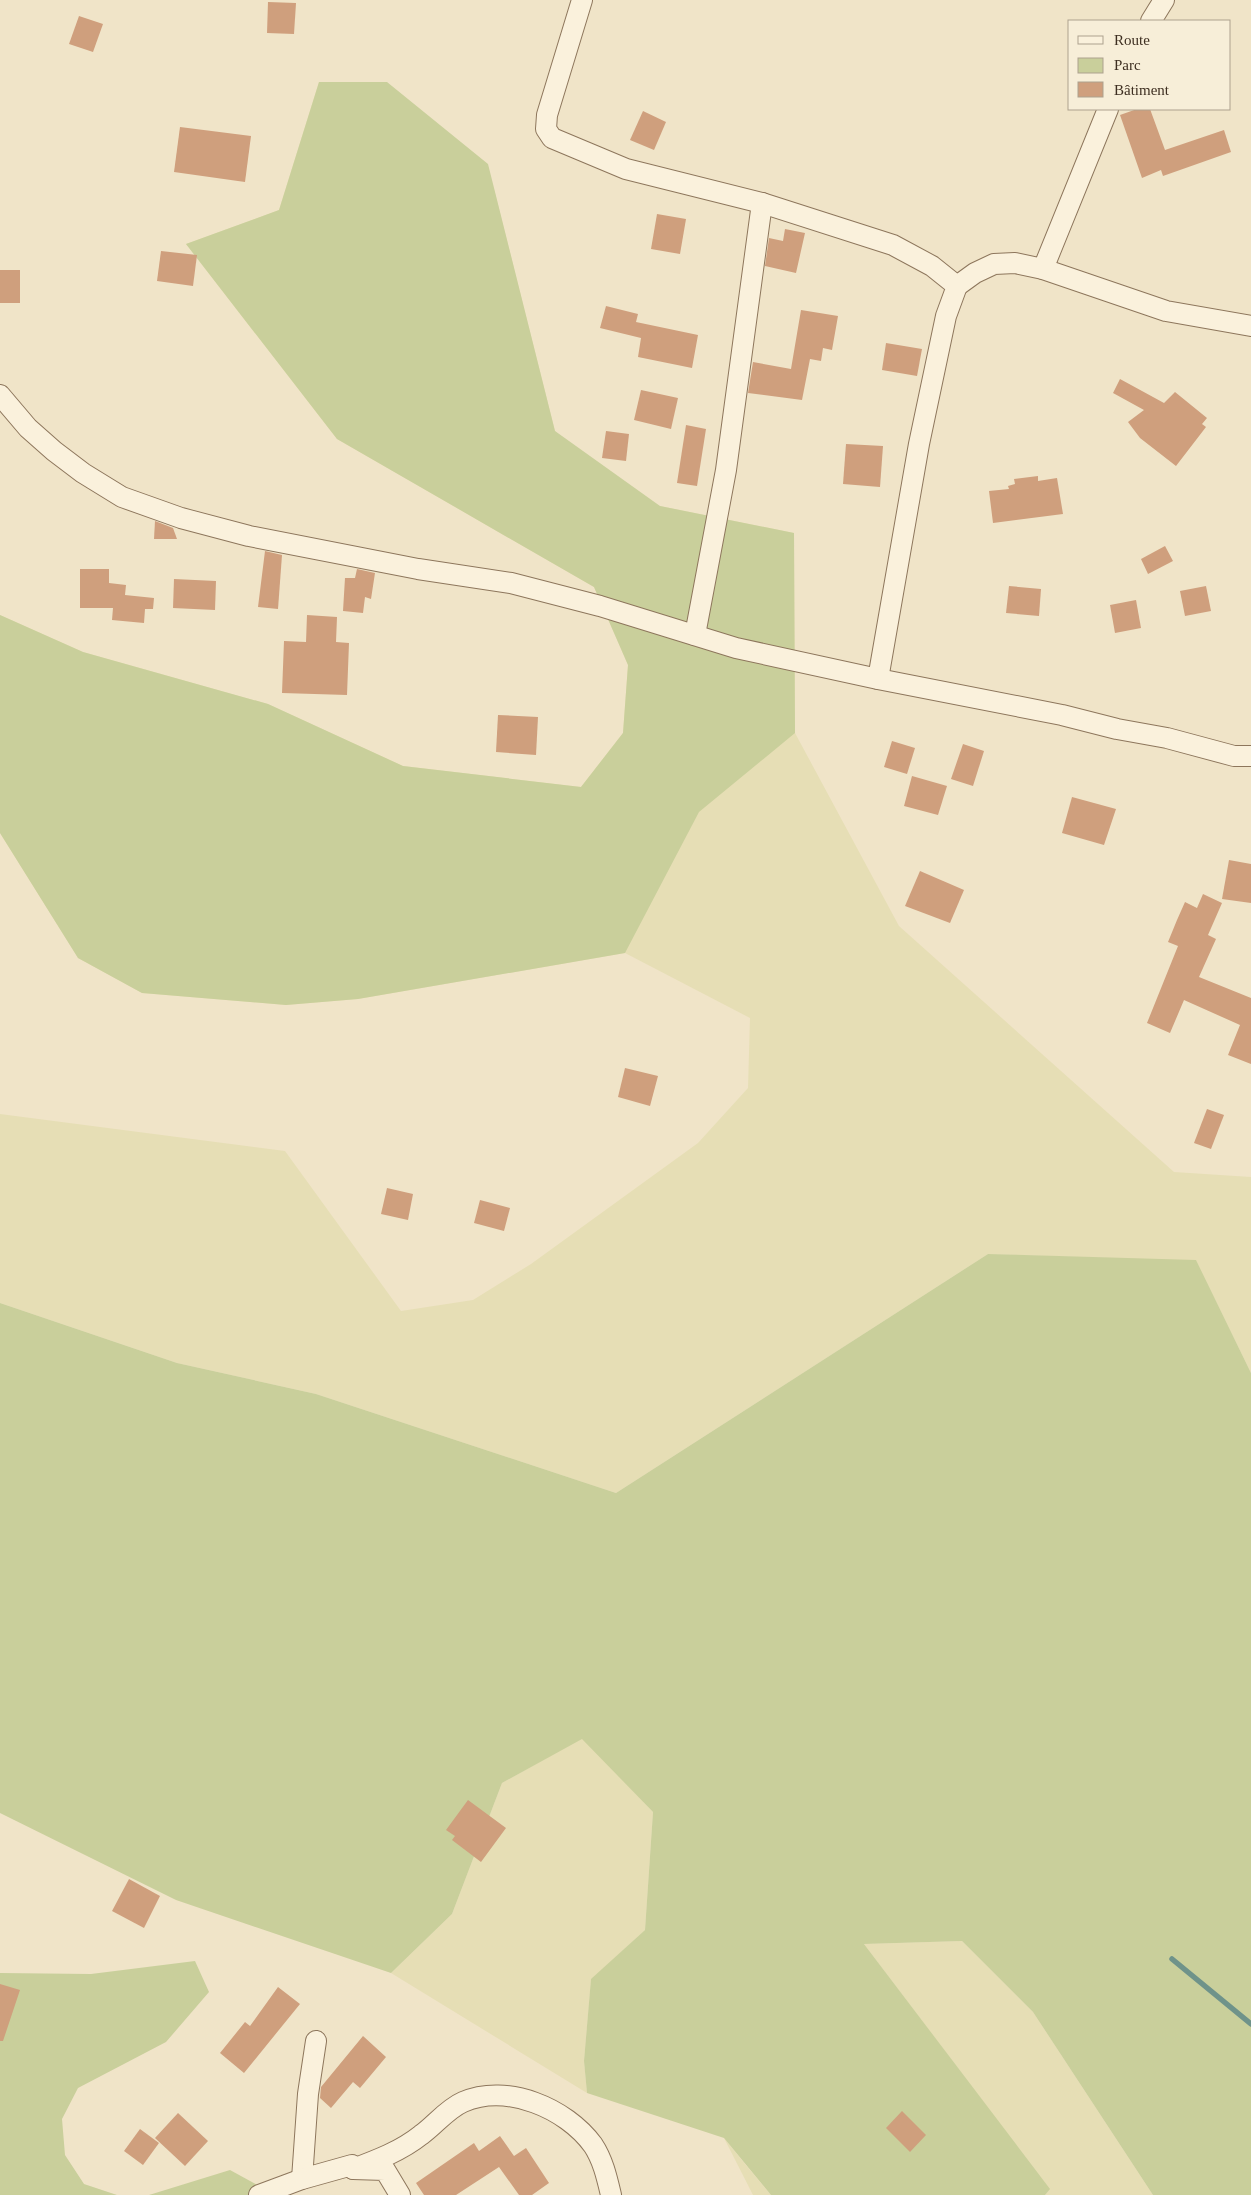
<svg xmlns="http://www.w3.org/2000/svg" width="1251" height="2195" font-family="'Times New Roman',serif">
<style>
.farmland{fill:#e6deb5}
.green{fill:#c9cf9b}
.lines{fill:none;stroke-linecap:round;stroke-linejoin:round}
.stream{stroke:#6f938a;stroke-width:5.5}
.building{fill:#cf9f7d}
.street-casing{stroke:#8d765c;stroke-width:22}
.street{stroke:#faf1dc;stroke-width:20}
</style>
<rect width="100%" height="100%" fill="#f0e4c8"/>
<!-- farmland -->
<g class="farmland">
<polygon points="319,82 494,189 555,431 594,477 660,506 794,533 795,733 899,926 1174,1172 1251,1177 1251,1373 1196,1261 988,1254 616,1493 316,1394 177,1363 0,1303 0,1114 285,1151 401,1311 473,1300 531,1264 698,1143 748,1088 750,1018 625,953 358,999 286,1005 142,993 78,958 0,833 0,615 83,652 268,704 403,766 581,787 623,733 628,665 594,587 337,439 186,244 279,210"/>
<polygon points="582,1738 653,1812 645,1930 591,1980 584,2061 587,2093 391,1973 452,1914 502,1783"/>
<polygon points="962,1941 1033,2012 1153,2195 1045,2195 1049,2189 864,1944"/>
<polygon points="724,2138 745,2164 771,2195 753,2195"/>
</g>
<!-- green -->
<g class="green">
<polygon points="319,82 387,82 488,164 555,431 660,506 794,533 795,733 699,812 625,953 358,999 286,1005 142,993 78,958 0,833 0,615 83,652 268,704 403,766 581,787 623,733 628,665 594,587 337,439 186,244 279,210"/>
<polygon points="988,1254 1196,1260 1251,1373 1251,2195 1153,2195 1033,2012 962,1941 864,1944 1050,2189 1045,2195 771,2195 724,2138 587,2093 584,2061 591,1979 645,1930 653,1812 582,1739 502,1783 452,1914 391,1973 176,1900 0,1813 0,1303 177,1363 316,1394 616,1493"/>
<polygon points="195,1961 209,1992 166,2042 78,2088 62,2119 65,2155 84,2184 117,2195 0,2195 0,1973 91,1974"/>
<polygon points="230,2170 259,2186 263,2195 149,2195"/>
</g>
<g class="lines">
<!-- stream -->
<polyline class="stream" points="1172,1959 1251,2024"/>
</g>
<!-- building -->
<g class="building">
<polygon points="268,2 296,3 294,34 267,33"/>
<polygon points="79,16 103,24 93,52 69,44"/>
<polygon points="1137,109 1150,109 1165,150 1224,130 1231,152 1163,176 1161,170 1142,178 1120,115"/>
<polygon points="643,111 666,122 654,150 630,140"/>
<polygon points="180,127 251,136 245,182 174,172"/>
<polygon points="657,214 686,219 680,254 651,249"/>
<polygon points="785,229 805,233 796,273 765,266 769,238 783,241"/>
<polygon points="161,251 197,255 193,286 157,281"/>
<rect x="0" y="270" width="20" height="33"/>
<polygon points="606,306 638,314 636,322 698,335 692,368 638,357 641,338 600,328"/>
<polygon points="801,310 838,316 832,350 823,348 821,361 810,359 802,400 748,393 753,362 791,369"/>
<polygon points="886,343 922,349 917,376 882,370"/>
<polygon points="1120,379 1164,403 1175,392 1207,418 1202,424 1206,427 1176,466 1140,438 1128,422 1144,410 1113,393"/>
<polygon points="641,390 678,398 671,429 634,420"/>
<polygon points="686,425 706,429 697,486 677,483"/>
<polygon points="606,431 629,434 626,461 602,458"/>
<polygon points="846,444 883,446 880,487 843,484"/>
<polygon points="1038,476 1038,481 1057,478 1063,514 993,523 989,491 1009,489 1008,486 1015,484 1014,479"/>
<polygon points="155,521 173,528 177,539 154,539"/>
<polygon points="1165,546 1173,561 1148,574 1141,559"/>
<polygon points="265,551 282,555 278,609 258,607"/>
<polygon points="80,569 109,569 109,583 126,585 125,595 154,598 153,609 145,609 144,623 112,620 113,608 80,608"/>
<polygon points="357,569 375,573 371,599 365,597 363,613 343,611 345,578 355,578"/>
<polygon points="174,579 216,581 215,610 173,608"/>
<polygon points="1009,586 1041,589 1039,616 1006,613"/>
<polygon points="1206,586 1211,611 1185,616 1180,591"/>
<polygon points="1136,600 1141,628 1115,633 1110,605"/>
<polygon points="307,615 337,617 336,642 349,643 347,695 282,693 284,641 306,642"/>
<polygon points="498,715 538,717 536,755 496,752"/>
<polygon points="892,741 915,748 907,774 884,767"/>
<polygon points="963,744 984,751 973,786 951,779"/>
<polygon points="912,776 947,786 938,815 904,806"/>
<polygon points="1072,797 1116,809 1104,845 1062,833"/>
<polygon points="1229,860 1251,864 1251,903 1222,899"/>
<polygon points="920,871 964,890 950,923 905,906"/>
<polygon points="1203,894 1222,903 1208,935 1216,939 1199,977 1251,998 1251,1064 1228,1055 1240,1025 1184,1000 1170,1033 1147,1023 1178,946 1168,942 1177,920 1185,902 1197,908"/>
<polygon points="625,1068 658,1076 650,1106 618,1097"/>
<polygon points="1207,1109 1224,1115 1211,1149 1194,1143"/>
<polygon points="387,1188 413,1194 408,1220 381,1214"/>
<polygon points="480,1200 510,1208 504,1231 474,1223"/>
<polygon points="468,1800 506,1828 481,1862 452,1840 455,1836 446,1830"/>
<polygon points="129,1879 160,1896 144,1928 112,1911"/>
<polygon points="0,1984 20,1990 3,2041 0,2041"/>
<polygon points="278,1987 300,2004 244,2073 220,2053 245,2022 250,2026"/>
<polygon points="363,2036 386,2057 360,2088 353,2082 331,2108 320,2098 321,2087"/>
<polygon points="902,2111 926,2135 910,2152 886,2128"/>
<polygon points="178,2113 208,2141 185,2166 155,2138"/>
<polygon points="140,2129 159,2143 143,2165 124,2151"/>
<polygon points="500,2136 514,2156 526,2148 549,2183 532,2195 519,2195 499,2167 456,2195 424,2195 416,2183 474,2143 479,2151"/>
</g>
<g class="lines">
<!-- street casing -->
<g class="street-casing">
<g id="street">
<polyline points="582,0 547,115 546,129 552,138 626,169 762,203 893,245 932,266 957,286 946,316 919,444 878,679"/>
<polyline points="1151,21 1164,0"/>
<polyline points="1043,269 1108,109"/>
<polyline points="957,286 975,273 994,264 1015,263 1043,269 1166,311 1251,326"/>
<polyline points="0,395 28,428 54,451 83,473 122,497 181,518 249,536 418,569 511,583 600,606 736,648 878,679 1062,715 1117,729 1167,738 1234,756 1251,756"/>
<polyline points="695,635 726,470 762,203"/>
<path d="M353 2169C377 2160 401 2151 421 2135 435 2125 447 2109 463 2102 507 2083 566 2108 593 2145 603 2160 607 2178 611 2195"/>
<polyline points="302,2179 308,2094 316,2041"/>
<polyline points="259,2195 302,2179 352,2165 353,2169 385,2170 400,2195"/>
</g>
</g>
<!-- street -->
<use href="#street" class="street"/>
</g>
<!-- legend -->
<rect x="1068" y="20" width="162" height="90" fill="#f7eed8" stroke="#ada18e"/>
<rect x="1078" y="36" width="25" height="8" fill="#faf1dc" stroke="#ada18e"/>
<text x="1114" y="45" font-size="15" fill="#3d2e20">Route</text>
<rect x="1078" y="58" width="25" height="15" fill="#c9cf9b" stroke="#ada18e"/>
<text x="1114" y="70" font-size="15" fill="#3d2e20">Parc</text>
<rect x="1078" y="82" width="25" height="15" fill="#cf9f7d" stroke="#ada18e"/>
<text x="1114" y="95" font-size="15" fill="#3d2e20">Bâtiment</text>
</svg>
